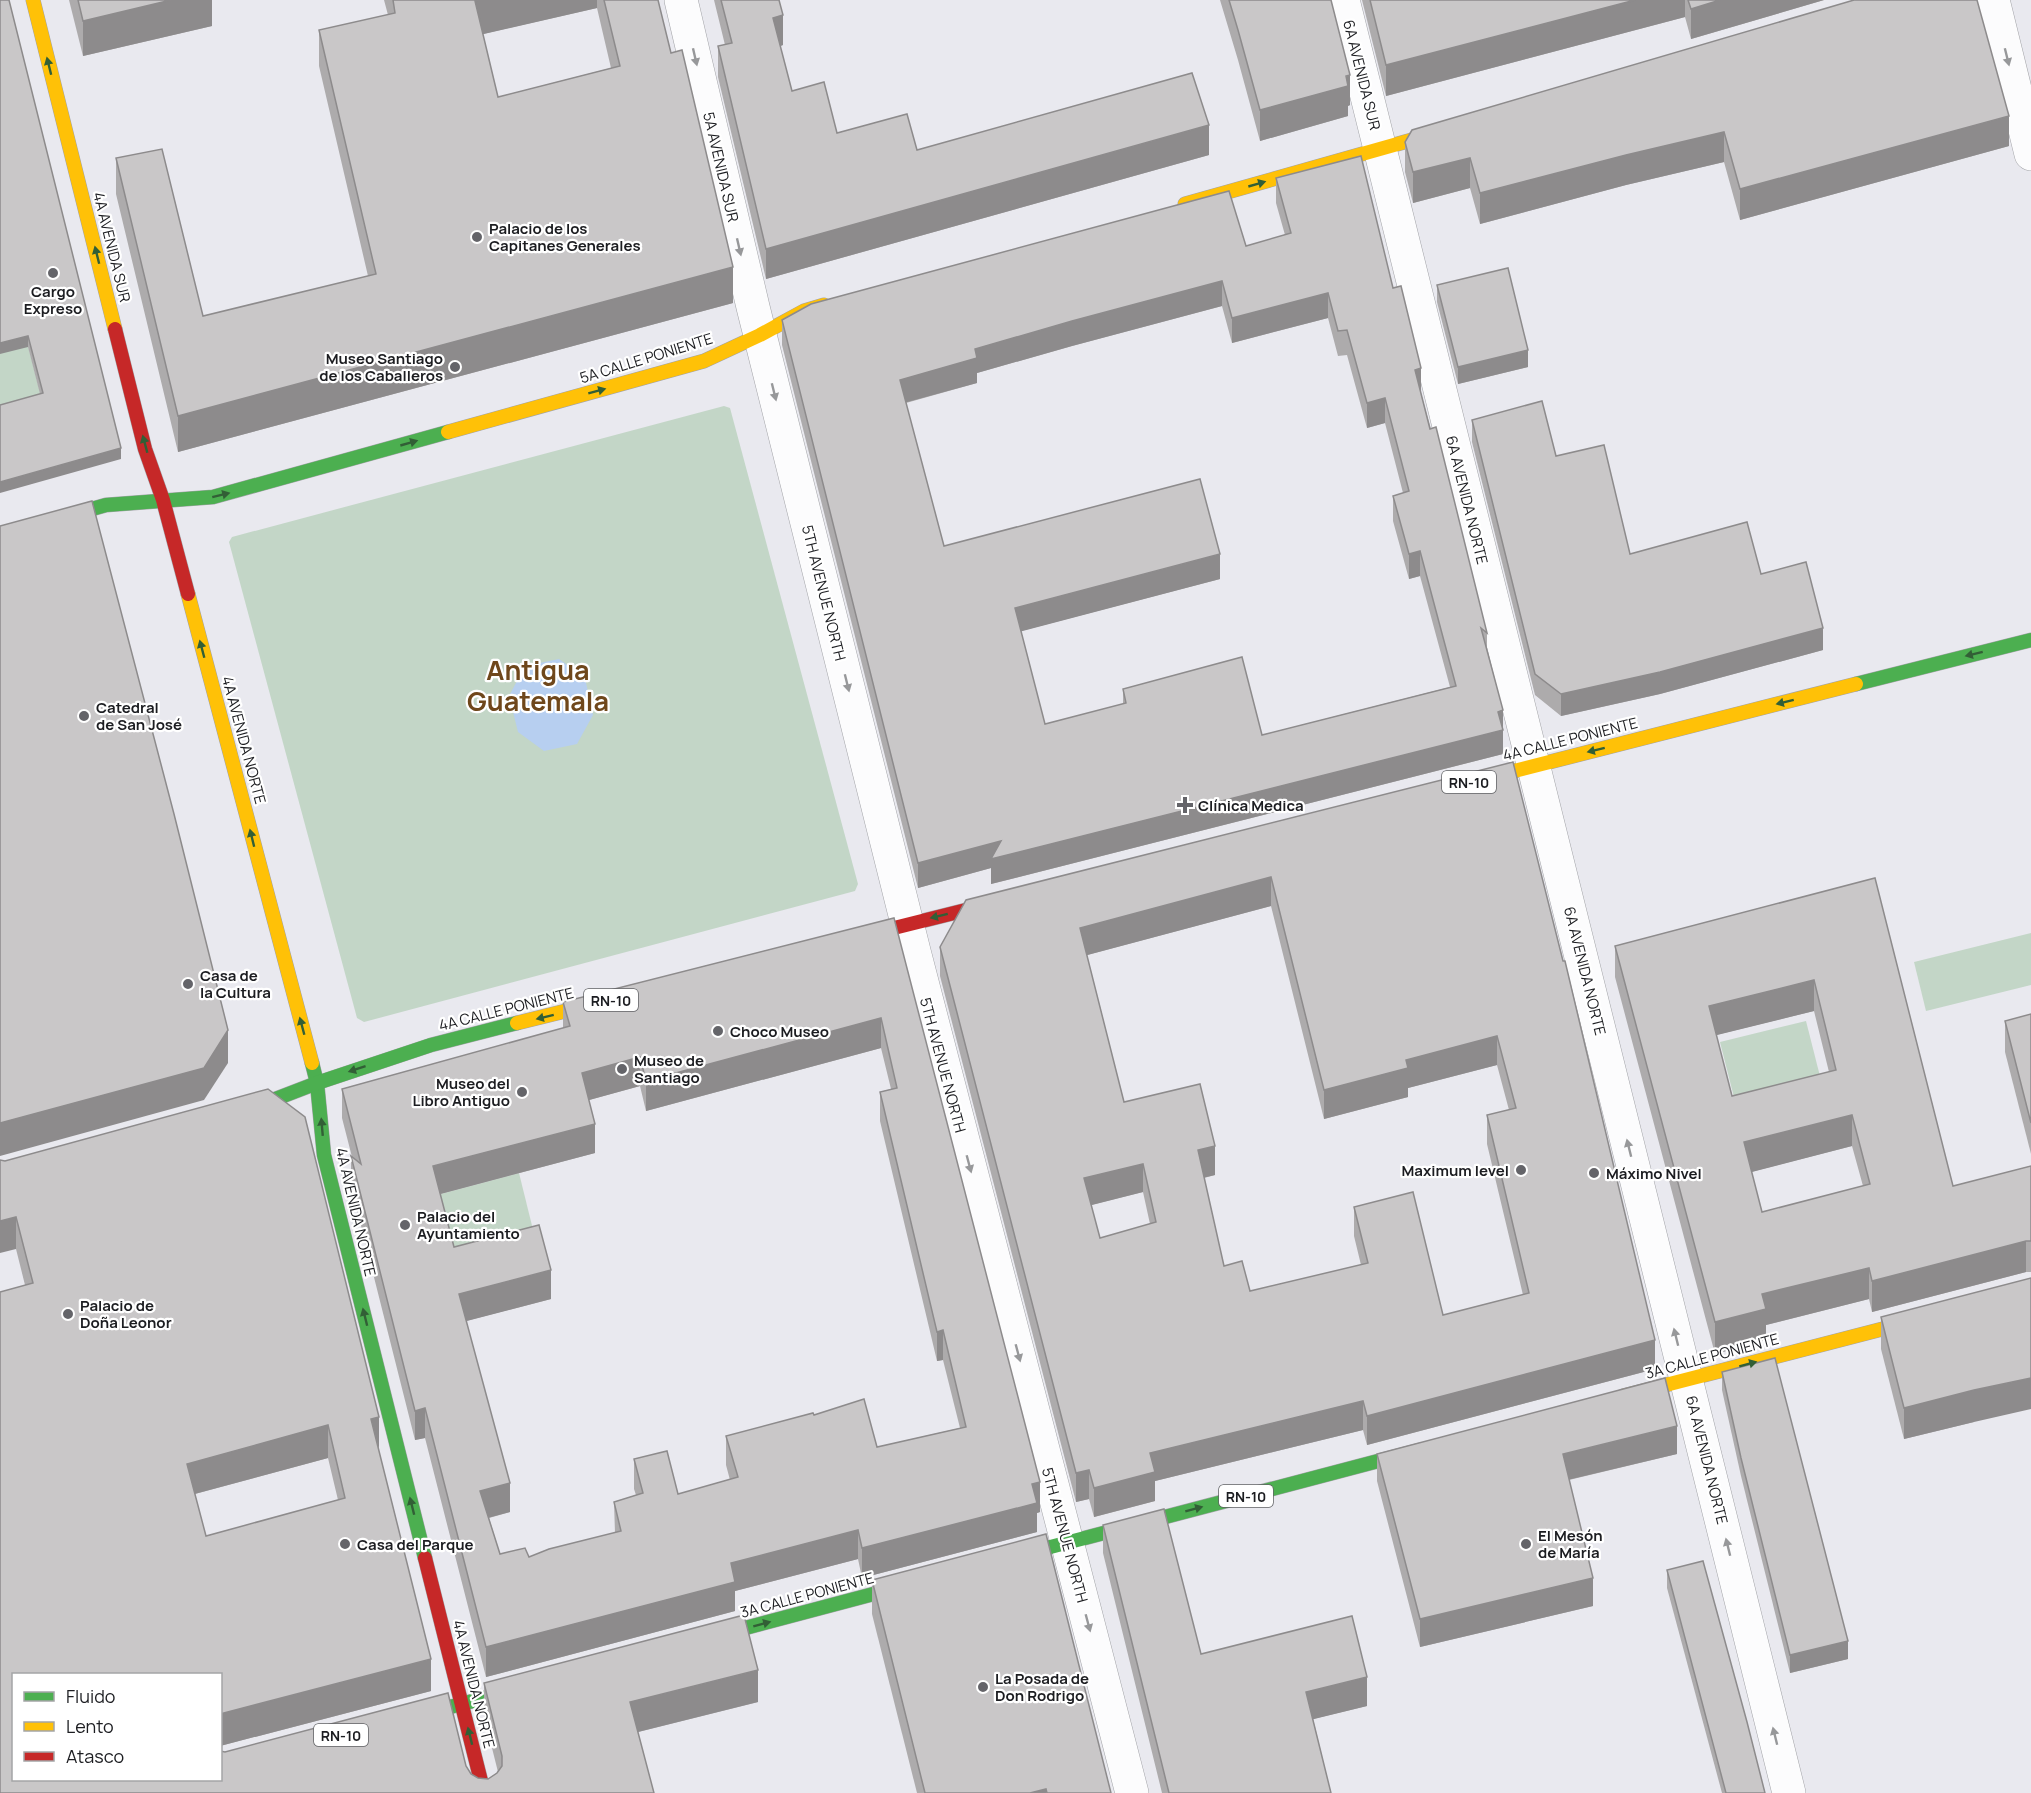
<svg xmlns="http://www.w3.org/2000/svg" width="2031" height="1793" font-family="Manrope,sans-serif">
<style>
.green{fill:#c3d6c7}
.water{fill:#b7cff0}
.lines{fill:none;stroke-linecap:round;stroke-linejoin:round}
.street-casing{stroke:#a2a3a7;stroke-width:34}
.fast-casing{stroke:#a2a3a7;stroke-width:15}
.slow-casing{stroke:#a2a3a7;stroke-width:15}
.jam-casing{stroke:#a2a3a7;stroke-width:15}
.street{stroke:#fcfcfd;stroke-width:33}
.fast{stroke:#4caf50;stroke-width:14}
.slow{stroke:#ffc107;stroke-width:14}
.jam{stroke:#c62828;stroke-width:14}
.wall{fill:#adabac;fill-rule:evenodd}
.shaded-wall{fill:#8d8b8c}
.building{fill:#c9c7c8;stroke:#8d8b8c;stroke-width:1.5;fill-rule:evenodd}
.oneway{fill:#97989a}
.oneway2{fill:#325f36}
.poi-dot{fill:#646469;stroke:#fff;stroke-width:2}
.labels{text-anchor:middle;dominant-baseline:central;stroke-width:4.5;stroke-linejoin:round;paint-order:stroke}
.shield{fill:#fff;stroke:#606164;stroke-width:1.5}
.shield-label{font-size:14px;font-weight:bold;fill:#1c1d21}
.street-label{font-size:15px;fill:#1c1d21;stroke:#fff}
.poi-label{font-size:15px;font-weight:bold;fill:#1c1d21;stroke:#fff;text-anchor:start}
.town-label{font-size:27px;font-weight:bold;fill:#6f471b;stroke:#fff}
</style>
<rect width="100%" height="100%" fill="#e9e9ef"/>
<!-- green -->
<g class="green">
<polygon points="8,269 43,404 0,416 0,271"/>
<polygon points="724,406 730,408 858,884 855,891 364,1022 357,1018 229,542 232,537"/>
<polygon points="2031,933 2031,985 1926,1011 1914,962"/>
<polygon points="1806,1021 1825,1096 1739,1117 1720,1042"/>
<polygon points="519,1173 539,1254 454,1276 433,1196"/>
</g>
<!-- water -->
<polygon class="water" points="559,659 585,678 593,715 577,744 544,751 518,732 509,696 525,666"/>
<g class="lines">
<!-- street casing -->
<g class="street-casing">
<g id="street">
<polyline points="681,0 753,307 914,951 1132,1793"/>
<polyline points="1343,0 1789,1793"/>
<polyline points="1993,0 2031,154"/>
</g>
</g>
<!-- fast casing -->
<g class="fast-casing">
<g id="fast">
<polyline points="0,535 106,505 213,497 448,432"/>
<polyline points="1856,684 2031,640"/>
<polyline points="312,1063 317,1083 324,1155 425,1558"/>
<polyline points="236,1111 265,1103 317,1083 431,1045 517,1023"/>
<polyline points="1005,1559 1420,1450"/>
<polyline points="704,1639 915,1583"/>
<polyline points="408,1718 526,1687"/>
</g>
</g>
<!-- slow casing -->
<g class="slow-casing">
<g id="slow">
<polyline points="33,0 115,329"/>
<polyline points="1185,204 1447,130"/>
<polyline points="448,432 704,361 760,335 804,311 824,305"/>
<polyline points="188,594 312,1063"/>
<polyline points="1471,782 1856,684"/>
<polyline points="517,1023 606,1001"/>
<polyline points="1623,1396 1925,1318"/>
</g>
</g>
<!-- jam casing -->
<g class="jam-casing">
<g id="jam">
<polyline points="115,329 145,449 163,500 188,594"/>
<polyline points="854,938 1002,901"/>
<polyline points="425,1558 484,1793"/>
</g>
</g>
<!-- street -->
<use href="#street" class="street"/>
<!-- fast -->
<use href="#fast" class="fast"/>
<!-- slow -->
<use href="#slow" class="slow"/>
<!-- jam -->
<use href="#jam" class="jam"/>
</g>
<!-- wall -->
<g class="wall">
<polygon points="0,0 121,459 40,394 28,347"/>
<polygon points="69,0 212,0 212,26 83,56"/>
<path d="M384 0H658L733 303 178 452 116 194V158L203 316 368 276 319 66V30L388 15ZM597 8 611 68 498 97 483 34Z"/>
<polygon points="714,0 779,0 783,45 780,46 792,91 837,133 917,150 1209,155 766,279 718,77 718,46 725,45"/>
<polygon points="1220,0 1331,0 1350,105 1348,106 1348,116 1260,141 1238,60"/>
<polygon points="1362,0 1824,0 1691,39 1685,17 1386,96"/>
<polygon points="1854,0 2009,146 1740,220 1724,162 1626,185 1480,224 1470,188 1413,203 1405,172 1405,142"/>
<path d="M1276 178 1393 288 1421 393 1487 633V652L1503 710V754L991 884V868L918 888 782 345V320L1246 246 1285 235 1276 203ZM1222 306 1232 343 1328 318 1338 356 1347 355 1367 428 1385 423 1403 493 1393 496V521L1409 579 1420 576 1450 687 1262 735 1123 689V704L1045 724 1021 631 1220 579 944 546 906 403 977 383V373L1072 346Z"/>
<polygon points="1437,285 1528,367 1458,384 1437,302"/>
<polygon points="1472,420 1556,456 1630,554 1761,574 1823,650 1660,694 1561,716 1535,695 1472,442"/>
<path d="M1513 762 1655 1369 1367 1445 1363 1430 1155 1481V1501L1094 1517 1089 1499 1076 1502 940 976V947ZM1271 906 1324 1119 1408 1097V1088L1497 1065 1509 1110 1487 1115V1144L1523 1295 1443 1315 1354 1207V1236L1361 1265 1250 1291 1224 1266 1204 1178 1215 1175 1124 1102 1087 955ZM1143 1192 1150 1224 1100 1238 1091 1205Z"/>
<path d="M1875 878 1953 1186 2031 1166V1272H2026L1872 1312 1869 1299 1766 1325V1340L1715 1354 1615 977V946ZM1814 1011 1829 1072 1732 1096 1716 1035ZM1852 1146 1863 1186 1762 1212 1751 1172Z"/>
<path d="M894 918 1040 1512 1037 1513V1532L862 1578 858 1559 735 1591V1611L486 1677 425 1438 415 1440 351 1186V1156L352 1157 342 1118V1089L563 1028V1002ZM881 1048 891 1089 880 1092V1121L937 1361 943 1360 960 1428 877 1447 814 1415 726 1436V1465L730 1480 678 1494 634 1459V1489L636 1495 614 1502 615 1533 529 1557 500 1554 489 1518 510 1512 466 1321 551 1299 454 1247 440 1194 595 1153 589 1100 640 1086 646 1111Z"/>
<polygon points="2031,1014 2031,1154 2005,1052 2005,1021"/>
<path d="M0 1160 378 1450 431 1691 220 1746V1674L14 1779H220L466 1766 471 1774 478 1778 488 1779 498 1772 484 1716V1683L758 1702 638 1732 654 1793H0L25 1285 16 1249ZM328 1458 338 1500 206 1536 195 1494Z"/>
<polygon points="1881,1317 1974,1422 1904,1439 1881,1349"/>
<polygon points="1722,1372 1848,1659 1790,1673 1741,1476 1722,1390"/>
<polygon points="1377,1454 1677,1454 1569,1480 1593,1606 1420,1647 1377,1481"/>
<polygon points="1103,1525 1201,1654 1367,1706 1313,1719 1331,1793 1162,1793 1103,1553"/>
<polygon points="1667,1570 1765,1793 1722,1793 1667,1588"/>
<polygon points="872,1580 1111,1793 917,1793 872,1614"/>
</g>
<!-- shaded-wall -->
<g class="shaded-wall">
<polygon points="171,0 212,0 212,26 83,56 83,21"/>
<polygon points="478,0 597,0 597,8 475,36 475,1"/>
<polygon points="1635,0 1685,0 1685,17 1386,96 1386,65"/>
<polygon points="1720,0 1824,0 1691,39 1691,9"/>
<polygon points="783,15 783,45 773,49 773,18"/>
<polygon points="1350,75 1350,105 1348,106 1348,116 1260,141 1260,110"/>
<polygon points="2009,116 2009,146 1740,220 1740,189"/>
<polygon points="1209,125 1209,155 766,279 766,249"/>
<polygon points="1724,132 1724,162 1626,185 1480,224 1480,193 1626,155"/>
<polygon points="1470,158 1470,188 1413,203 1413,172"/>
<polygon points="733,267 733,303 178,452 178,416"/>
<polygon points="1222,281 1222,306 1072,346 977,373 977,383 900,404 900,380 975,349 1072,321"/>
<polygon points="1328,293 1328,318 1232,343 1232,318"/>
<polygon points="28,336 28,347 0,354 0,343"/>
<polygon points="1528,350 1528,367 1458,384 1458,367"/>
<polygon points="1421,368 1421,393 1415,394 1415,370"/>
<polygon points="1385,398 1385,423 1367,428 1367,403"/>
<polygon points="121,448 121,459 0,493 0,482"/>
<polygon points="1420,551 1420,576 1409,579 1409,554"/>
<polygon points="1220,554 1220,579 1015,633 1015,608"/>
<polygon points="1823,628 1823,650 1660,694 1561,716 1561,694"/>
<polygon points="1503,710 1503,754 991,884 991,868 918,888 918,863 1001,841"/>
<polygon points="1271,877 1271,906 1080,957 1080,928"/>
<polygon points="1814,980 1814,1011 1709,1037 1709,1006"/>
<polygon points="881,1018 881,1048 646,1111 646,1081"/>
<polygon points="228,1030 228,1063 204,1100 0,1156 0,1123"/>
<polygon points="1497,1036 1497,1065 1408,1088 1408,1097 1324,1119 1324,1090 1406,1060"/>
<polygon points="640,1057 640,1086 582,1102 582,1073"/>
<polygon points="1852,1115 1852,1146 1744,1174 1744,1142"/>
<polygon points="595,1124 595,1153 433,1196 433,1166"/>
<polygon points="1215,1146 1215,1175 1198,1179 1198,1150"/>
<polygon points="1143,1164 1143,1192 1084,1207 1084,1178"/>
<polygon points="16,1217 16,1249 0,1253 0,1221"/>
<polygon points="2026,1241 2026,1272 1872,1312 1872,1281"/>
<polygon points="1869,1268 1869,1299 1766,1325 1766,1340 1715,1354 1715,1322 1762,1294"/>
<polygon points="551,1270 551,1299 459,1323 459,1294"/>
<polygon points="943,1330 943,1360 937,1361 937,1332"/>
<polygon points="1655,1340 1655,1369 1367,1445 1367,1416"/>
<polygon points="2031,1378 2031,1409 1974,1422 1904,1439 1904,1408 1974,1390"/>
<polygon points="1363,1401 1363,1430 1155,1481 1155,1501 1094,1517 1094,1488 1150,1453"/>
<polygon points="425,1408 425,1438 415,1440 415,1411"/>
<polygon points="379,1417 379,1450 371,1419"/>
<polygon points="328,1425 328,1458 187,1496 187,1464"/>
<polygon points="1677,1426 1677,1454 1563,1481 1563,1454"/>
<polygon points="1089,1470 1089,1499 1076,1502 1076,1473"/>
<polygon points="1040,1482 1040,1512 1037,1513 1037,1532 862,1578 862,1548 1032,1484"/>
<polygon points="510,1483 510,1512 480,1520 480,1491"/>
<polygon points="858,1530 858,1559 735,1591 735,1611 486,1677 486,1647 731,1563"/>
<polygon points="1593,1578 1593,1606 1420,1647 1420,1619"/>
<polygon points="1848,1641 1848,1659 1790,1673 1790,1655"/>
<polygon points="431,1659 431,1691 220,1746 220,1714"/>
<polygon points="758,1670 758,1702 630,1734 630,1702"/>
<polygon points="1367,1677 1367,1706 1306,1721 1306,1692"/>
<polygon points="1046,1789 1046,1793 1030,1793"/>
</g>
<!-- building -->
<g class="building">
<polygon points="0,0 9,0 121,448 0,482 0,405 43,393 28,336 0,343"/>
<polygon points="78,0 171,0 83,21"/>
<polygon points="393,0 478,0 475,1 498,97 620,66 604,0 658,0 671,53 682,50 733,267 178,416 116,158 162,149 203,316 376,274 319,30 395,13"/>
<polygon points="721,0 779,0 783,15 773,18 792,91 824,82 837,133 907,114 917,150 1192,73 1209,125 766,249 718,46 732,43"/>
<polygon points="1229,0 1331,0 1350,75 1346,76 1348,86 1260,110 1238,30"/>
<polygon points="1370,0 1635,0 1386,65"/>
<polygon points="1688,0 1720,0 1691,9"/>
<polygon points="1854,0 1977,0 2009,116 1740,189 1724,132 1626,155 1480,193 1470,158 1413,172 1405,142 1412,130"/>
<path d="M1361 156 1393 288 1401 286 1421 368 1415 370 1430 429 1436 427 1487 633 1481 628 1503 710 1498 712 1503 730 991 859 1001 841 918 863 782 320 811 304 1229 191 1246 246 1291 233 1276 178ZM1222 281 1232 318 1328 293 1338 331 1347 330 1367 403 1385 398 1409 491 1393 496 1409 554 1420 551 1456 686 1262 735 1242 657 1123 689 1126 703 1045 724 1015 608 1220 554 1200 479 944 546 900 380 977 358 975 349 1072 321Z"/>
<polygon points="1508,268 1528,350 1458,367 1437,285"/>
<polygon points="1542,401 1556,456 1604,445 1630,554 1747,522 1761,574 1806,562 1823,628 1660,672 1561,694 1535,674 1472,420"/>
<polygon points="92,501 174,814 228,1030 204,1068 0,1123 0,526"/>
<path d="M1513 762 1563 961H1565L1655 1340 1367 1416 1363 1401 1150 1453 1155 1472 1094 1488 1089 1470 1076 1473 940 947 966 900ZM1271 877 1324 1090 1408 1068 1406 1060 1497 1036 1516 1108 1487 1115 1529 1293 1443 1315 1413 1192 1354 1207 1368 1263 1250 1291 1242 1261 1224 1266 1198 1150 1215 1146 1200 1084 1124 1102 1080 928ZM1143 1164 1156 1222 1100 1238 1084 1178Z"/>
<path d="M1875 878 1953 1186 2031 1166V1241H2026L1872 1281 1869 1268 1762 1294 1766 1309 1715 1322 1615 946ZM1814 980 1836 1070 1732 1096 1709 1006ZM1852 1115 1870 1184 1762 1212 1744 1142Z"/>
<path d="M894 918 1040 1482 1032 1484 1037 1503 862 1548 858 1530 731 1563 735 1582 486 1647 425 1408 415 1411 351 1156 361 1164 342 1089 570 1026 563 1002ZM881 1018 897 1088 880 1092 937 1332 943 1330 966 1427 877 1447 864 1399 814 1415 813 1413 726 1436 738 1477 678 1494 667 1451 634 1459 643 1493 614 1502 621 1531 549 1549 529 1557 525 1548 500 1554 480 1491 510 1483 459 1294 551 1270 539 1225 454 1247 433 1166 595 1124 582 1073 640 1057 646 1081Z"/>
<polygon points="2031,1014 2031,1123 2005,1021"/>
<path d="M268 1089 305 1117 379 1417 371 1419 431 1659 220 1714V1674H14V1779H220V1751L225 1752 448 1693 466 1766 471 1774 478 1778 488 1779 497 1773 502 1766V1756L484 1683 744 1615 758 1670 630 1702 654 1793H0V1292L33 1283 16 1217 0 1221V1160L5 1161ZM328 1425 345 1498 206 1536 187 1464Z"/>
<polygon points="2031,1278 2031,1378 1974,1390 1904,1408 1881,1317"/>
<polygon points="1775,1358 1848,1641 1790,1655 1741,1458 1722,1372"/>
<polygon points="1665,1378 1677,1426 1563,1454 1593,1578 1420,1619 1377,1454"/>
<polygon points="1164,1509 1201,1654 1352,1616 1367,1677 1306,1692 1331,1793 1169,1793 1103,1525"/>
<polygon points="1046,1534 1111,1793 1047,1793 1046,1789 1030,1793 925,1793 872,1580"/>
<polygon points="1703,1561 1747,1722 1765,1793 1726,1793 1667,1570"/>
</g>
<!-- one-way arrows -->
<defs><path id="oneway-solid" d="M-6-.8H1V-3.2L6.5 0L1 3.2V.8H-6Z" transform="scale(1.5)"/></defs>
<g class="oneway">
<use href="#oneway-solid" transform="translate(695 57) rotate(77)"/>
<use href="#oneway-solid" transform="translate(2007 57) rotate(76)"/>
<use href="#oneway-solid" transform="translate(739 247) rotate(77)"/>
<use href="#oneway-solid" transform="translate(774 392) rotate(76)"/>
<use href="#oneway-solid" transform="translate(847 683) rotate(76)"/>
<use href="#oneway-solid" transform="translate(1629 1148) rotate(-104)"/>
<use href="#oneway-solid" transform="translate(969 1164) rotate(75)"/>
<use href="#oneway-solid" transform="translate(1676 1337) rotate(-104)"/>
<use href="#oneway-solid" transform="translate(1018 1353) rotate(75)"/>
<use href="#oneway-solid" transform="translate(1728 1547) rotate(-104)"/>
<use href="#oneway-solid" transform="translate(1088 1623) rotate(75)"/>
<use href="#oneway-solid" transform="translate(1775 1736) rotate(-104)"/>
</g>
<g class="oneway2">
<use href="#oneway-solid" transform="translate(49 66) rotate(-104)"/>
<use href="#oneway-solid" transform="translate(1257 184) rotate(-16)"/>
<use href="#oneway-solid" transform="translate(97 255) rotate(-104)"/>
<use href="#oneway-solid" transform="translate(597 391) rotate(-15)"/>
<use href="#oneway-solid" transform="translate(409 443) rotate(-16)"/>
<use href="#oneway-solid" transform="translate(145 444) rotate(-105)"/>
<use href="#oneway-solid" transform="translate(221 495) rotate(-14)"/>
<use href="#oneway-solid" transform="translate(202 649) rotate(-105)"/>
<use href="#oneway-solid" transform="translate(1974 654) rotate(166)"/>
<use href="#oneway-solid" transform="translate(1785 702) rotate(166)"/>
<use href="#oneway-solid" transform="translate(1596 750) rotate(166)"/>
<use href="#oneway-solid" transform="translate(252 838) rotate(-104)"/>
<use href="#oneway-solid" transform="translate(939 916) rotate(166)"/>
<use href="#oneway-solid" transform="translate(545 1017) rotate(166)"/>
<use href="#oneway-solid" transform="translate(302 1026) rotate(-105)"/>
<use href="#oneway-solid" transform="translate(357 1069) rotate(162)"/>
<use href="#oneway-solid" transform="translate(322 1127) rotate(-95)"/>
<use href="#oneway-solid" transform="translate(365 1317) rotate(-104)"/>
<use href="#oneway-solid" transform="translate(1748 1364) rotate(-15)"/>
<use href="#oneway-solid" transform="translate(412 1506) rotate(-104)"/>
<use href="#oneway-solid" transform="translate(1194 1509) rotate(-15)"/>
<use href="#oneway-solid" transform="translate(762 1624) rotate(-15)"/>
<use href="#oneway-solid" transform="translate(470 1736) rotate(-104)"/>
</g>
<!-- markers -->
<g class="poi-dot">
<circle cx="477" cy="237" r="6"/>
<circle cx="53" cy="273" r="6"/>
<circle cx="455" cy="367" r="6"/>
<circle cx="84" cy="716" r="6"/>
<path d="M1182 796h6v6h6v6h-6v6h-6v-6h-6v-6h6z"/>
<circle cx="188" cy="984" r="6"/>
<circle cx="718" cy="1031" r="6"/>
<circle cx="622" cy="1069" r="6"/>
<circle cx="522" cy="1092" r="6"/>
<circle cx="1521" cy="1170" r="6"/>
<circle cx="1594" cy="1173" r="6"/>
<circle cx="405" cy="1225" r="6"/>
<circle cx="68" cy="1314" r="6"/>
<circle cx="345" cy="1544" r="6"/>
<circle cx="1526" cy="1544" r="6"/>
<circle cx="983" cy="1687" r="6"/>
</g>
<g class="labels">
<!-- shield labels -->
<g class="shield">
<rect x="1442" y="771" width="54" height="22" rx="4.5"/>
<rect x="584" y="989" width="54" height="22" rx="4.5"/>
<rect x="1219" y="1485" width="54" height="22" rx="4.5"/>
<rect x="314" y="1724" width="54" height="22" rx="4.5"/>
</g>
<g class="shield-label">
<text x="1469" y="782">RN-10</text>
<text x="611" y="1000">RN-10</text>
<text x="1246" y="1496">RN-10</text>
<text x="341" y="1735">RN-10</text>
</g>
<!-- street labels -->
<g class="street-label">
<text transform="translate(1362 75) rotate(76)">6A AVENIDA SUR</text>
<text transform="translate(721 167) rotate(77)">5A AVENIDA SUR</text>
<text transform="translate(112 247) rotate(76)">4A AVENIDA SUR</text>
<text transform="translate(646 358) rotate(-17)">5A CALLE PONIENTE</text>
<text transform="translate(1467 500) rotate(76)">6A AVENIDA NORTE</text>
<text transform="translate(824 593) rotate(76)">5TH AVENUE NORTH</text>
<text transform="translate(1570 739) rotate(-14)">4A CALLE PONIENTE</text>
<text transform="translate(244 740) rotate(75)">4A AVENIDA NORTE</text>
<text transform="translate(1585 971) rotate(76)">6A AVENIDA NORTE</text>
<text transform="translate(506 1009) rotate(-14)">4A CALLE PONIENTE</text>
<text transform="translate(943 1065) rotate(75)">5TH AVENUE NORTH</text>
<text transform="translate(356 1212) rotate(77)">4A AVENIDA NORTE</text>
<text transform="translate(1712 1356) rotate(-15)">3A CALLE PONIENTE</text>
<text transform="translate(1707 1460) rotate(76)">6A AVENIDA NORTE</text>
<text transform="translate(1065 1535) rotate(75)">5TH AVENUE NORTH</text>
<text transform="translate(807 1595) rotate(-15)">3A CALLE PONIENTE</text>
<text transform="translate(474 1684) rotate(76)">4A AVENIDA NORTE</text>
</g>
<!-- poi labels -->
<g class="poi-label">
<text x="489" y="228">Palacio de los<tspan x="489" dy="17">Capitanes Generales</tspan></text>
<text x="53" y="291" text-anchor="middle">Cargo<tspan x="53" dy="17">Expreso</tspan></text>
<text x="443" y="358" text-anchor="end">Museo Santiago<tspan x="443" dy="17">de los Caballeros</tspan></text>
<text x="96" y="707">Catedral<tspan x="96" dy="17">de San José</tspan></text>
<text x="1198" y="805">Clínica Medica</text>
<text x="200" y="975">Casa de<tspan x="200" dy="17">la Cultura</tspan></text>
<text x="730" y="1031">Choco Museo</text>
<text x="634" y="1060">Museo de<tspan x="634" dy="17">Santiago</tspan></text>
<text x="510" y="1083" text-anchor="end">Museo del<tspan x="510" dy="17">Libro Antiguo</tspan></text>
<text x="1509" y="1170" text-anchor="end">Maximum level</text>
<text x="1606" y="1173">Máximo Nivel</text>
<text x="417" y="1216">Palacio del<tspan x="417" dy="17">Ayuntamiento</tspan></text>
<text x="80" y="1305">Palacio de<tspan x="80" dy="17">Doña Leonor</tspan></text>
<text x="1538" y="1535">El Mesón<tspan x="1538" dy="17">de María</tspan></text>
<text x="357" y="1544">Casa del Parque</text>
<text x="995" y="1678">La Posada de<tspan x="995" dy="17">Don Rodrigo</tspan></text>
</g>
<!-- town labels -->
<g class="town-label">
<text x="538" y="669">Antigua<tspan x="538" dy="31">Guatemala</tspan></text>
</g>
</g>
<!-- legend -->
<rect x="12" y="1673" width="210" height="108" fill="#ffffff" stroke="#a4a5a6" stroke-width="1.5"/>
<rect x="24" y="1692" width="30" height="9" fill="#4caf50" stroke="#a4a5a6" stroke-width="1.5"/>
<text x="66" y="1703" font-size="18" fill="#1c1d21">Fluido</text>
<rect x="24" y="1722" width="30" height="9" fill="#ffc107" stroke="#a4a5a6" stroke-width="1.5"/>
<text x="66" y="1733" font-size="18" fill="#1c1d21">Lento</text>
<rect x="24" y="1752" width="30" height="9" fill="#c62828" stroke="#a4a5a6" stroke-width="1.5"/>
<text x="66" y="1763" font-size="18" fill="#1c1d21">Atasco</text>
</svg>
